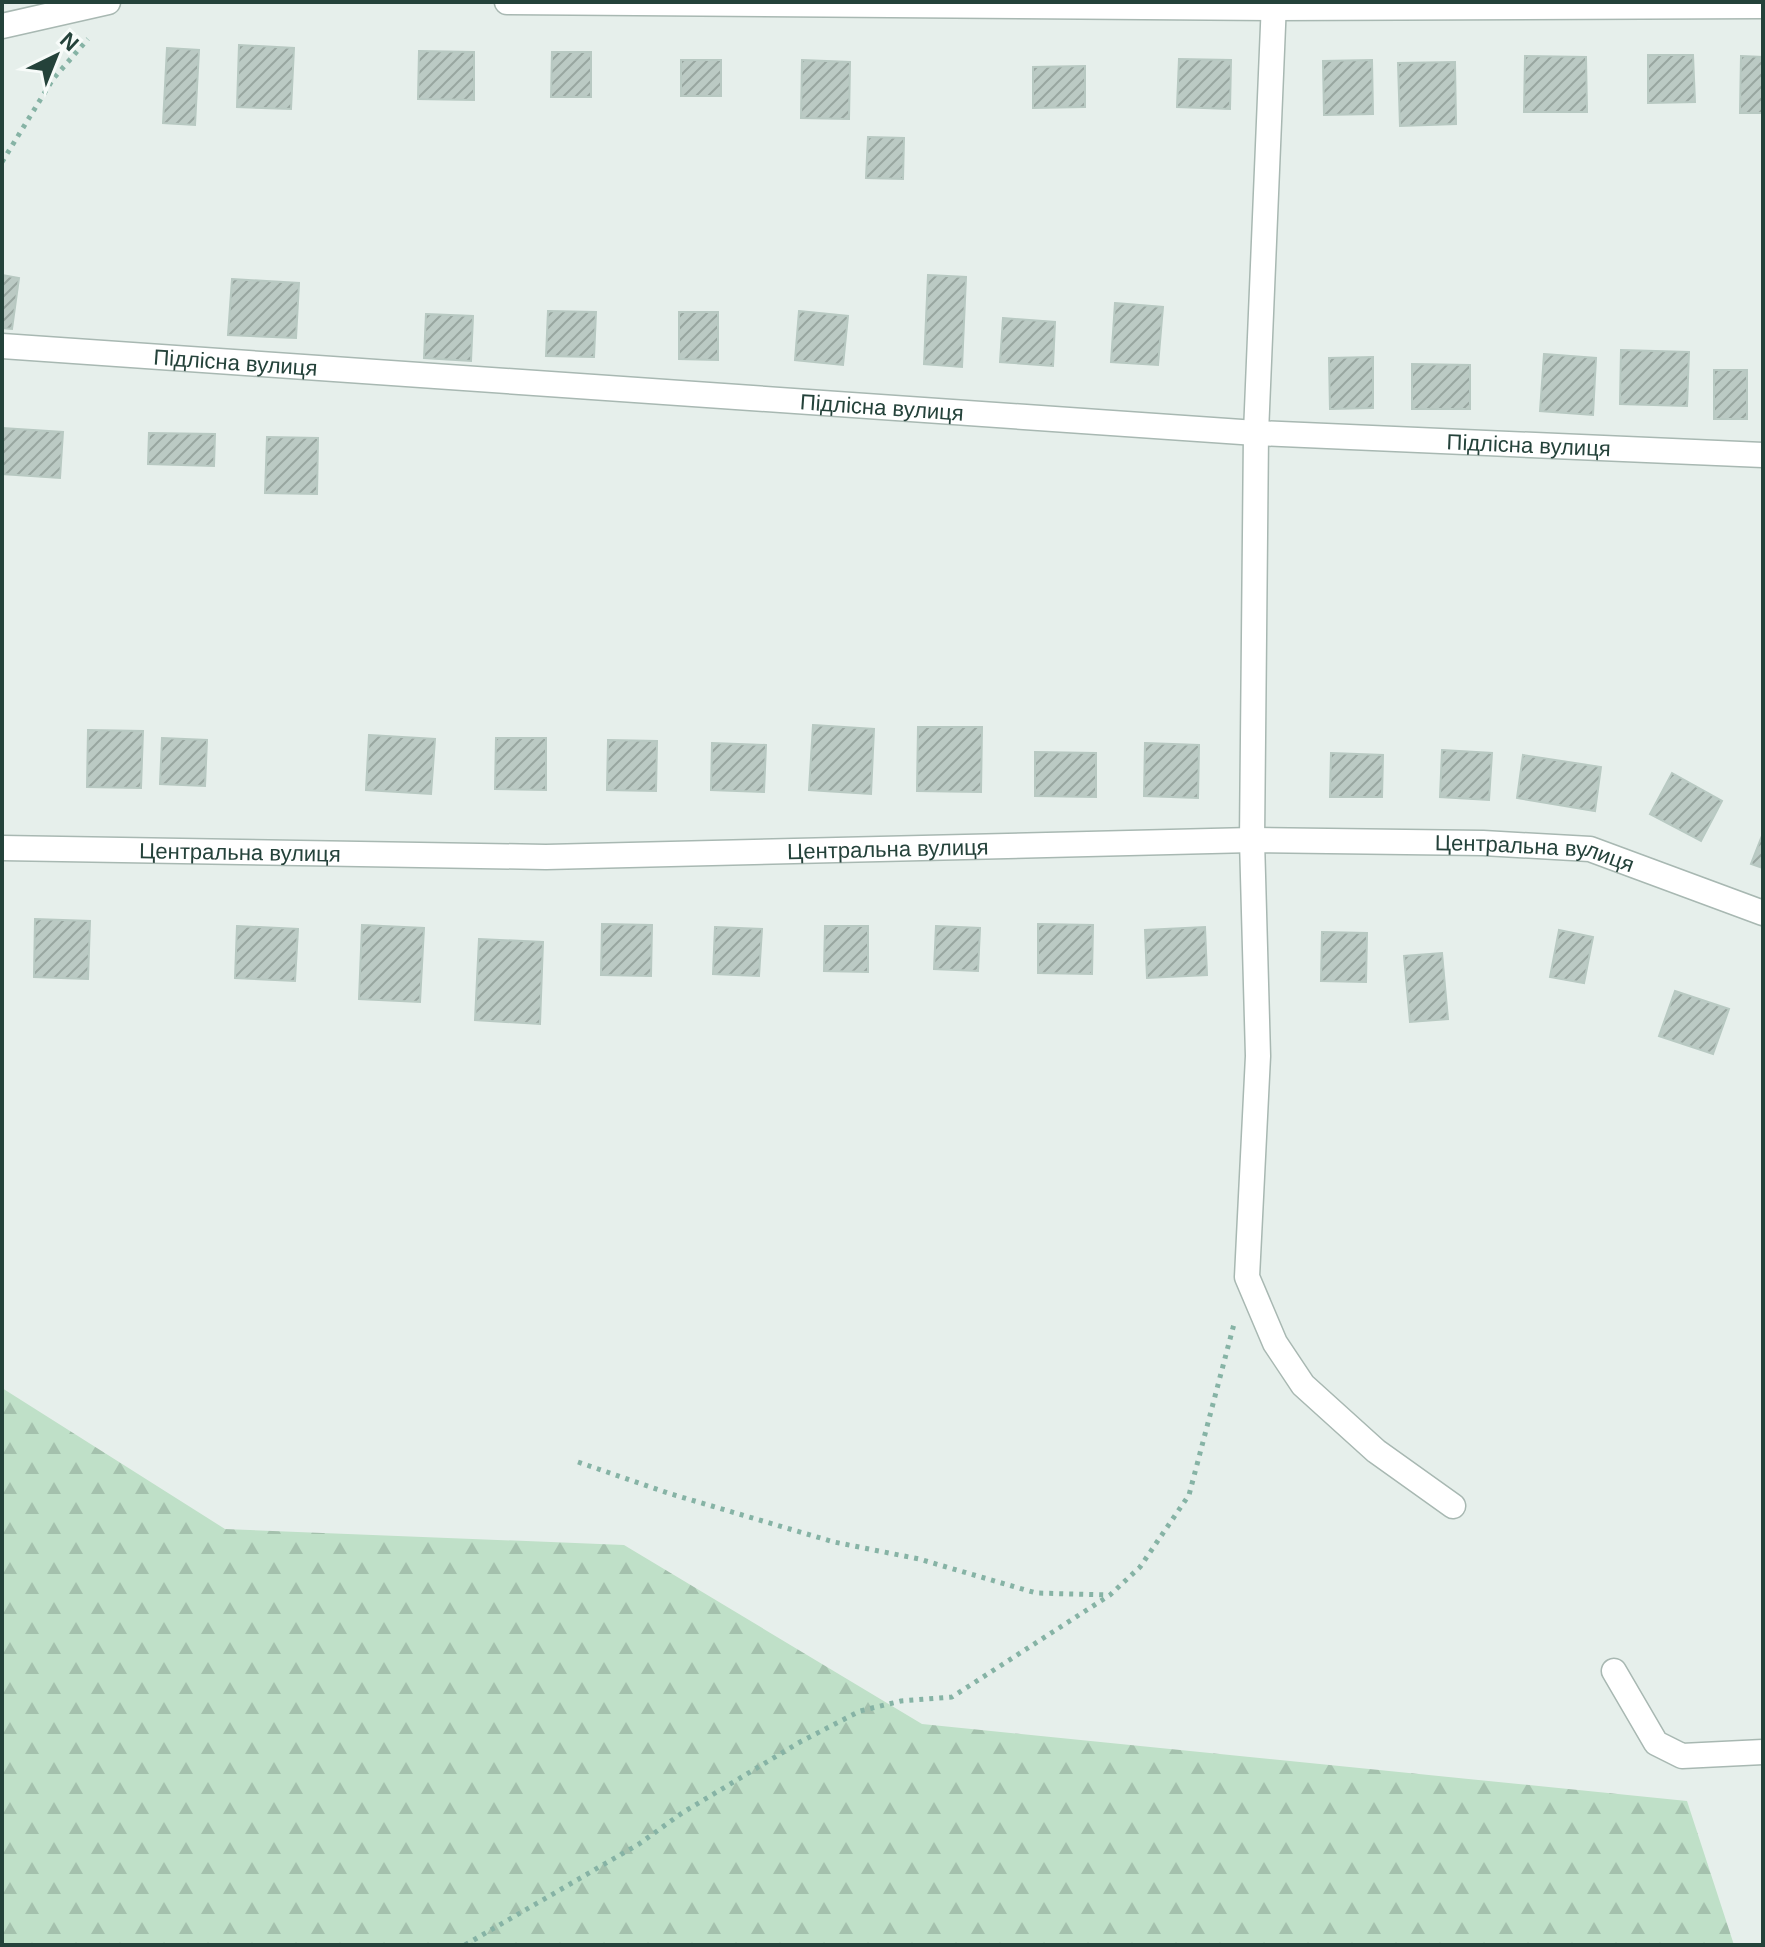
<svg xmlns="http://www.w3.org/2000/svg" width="1765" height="1947" font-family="Helvetica,sans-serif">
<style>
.forest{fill:url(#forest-firs)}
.building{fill:url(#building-hatch);stroke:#b8c9c2;stroke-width:2}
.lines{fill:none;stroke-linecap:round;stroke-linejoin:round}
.minor-casing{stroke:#a8b8b2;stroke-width:27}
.path{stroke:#86b3a5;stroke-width:5;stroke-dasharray:4 6;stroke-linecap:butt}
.minor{stroke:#fff;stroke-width:24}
.labels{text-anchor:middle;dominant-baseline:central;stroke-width:8;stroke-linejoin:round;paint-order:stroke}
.street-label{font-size:22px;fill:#24423a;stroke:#f7fbf9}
</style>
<defs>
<pattern id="forest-firs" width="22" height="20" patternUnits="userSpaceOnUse" patternTransform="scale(2)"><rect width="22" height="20" fill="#bfe0c8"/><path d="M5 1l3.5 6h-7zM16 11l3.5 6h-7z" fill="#a4c1ad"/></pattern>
<pattern id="building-hatch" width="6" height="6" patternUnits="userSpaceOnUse" patternTransform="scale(2)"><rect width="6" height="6" fill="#bbcac4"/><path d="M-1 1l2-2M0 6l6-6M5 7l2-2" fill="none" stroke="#98a6a0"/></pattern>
</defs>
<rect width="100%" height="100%" fill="#e6efeb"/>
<!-- forest -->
<polygon class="forest" points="2,1388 225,1529 624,1545 922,1724 1687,1801 1734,1945 2,1945"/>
<!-- building -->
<g class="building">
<polygon points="239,45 294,48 291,109 237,107"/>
<polygon points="167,48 199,50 195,125 163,123"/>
<polygon points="419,51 474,52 474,100 418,99"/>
<polygon points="552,52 591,52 591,97 551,97"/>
<polygon points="1648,55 1693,55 1695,102 1648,103"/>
<polygon points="1525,56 1586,57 1587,112 1524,112"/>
<polygon points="1741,56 1763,57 1763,113 1740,113"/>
<polygon points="1179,59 1231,60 1230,109 1177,107"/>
<rect x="681" y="60" width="40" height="36"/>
<polygon points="802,60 850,62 849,119 801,118"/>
<polygon points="1372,60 1373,114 1324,115 1323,61"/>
<polygon points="1455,62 1456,124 1400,126 1398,63"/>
<polygon points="1085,66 1085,107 1033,108 1033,67"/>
<polygon points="868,137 904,138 903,179 866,178"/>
<polygon points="2,275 19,278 12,329 2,328"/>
<polygon points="928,275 966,277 962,367 924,364"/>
<polygon points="232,279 299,283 296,338 228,335"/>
<polygon points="1115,303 1163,307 1158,365 1111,362"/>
<polygon points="548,311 596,312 594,357 546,356"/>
<polygon points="799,311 848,316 843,365 795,360"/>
<polygon points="679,312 718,312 718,360 679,359"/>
<polygon points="426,314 473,316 471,361 424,358"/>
<polygon points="1003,318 1055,322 1053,366 1000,362"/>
<polygon points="1621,350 1689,352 1687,406 1620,404"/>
<polygon points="1544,354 1596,358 1593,415 1540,411"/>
<polygon points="1373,357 1373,408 1330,409 1329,358"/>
<polygon points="1412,364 1470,365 1470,409 1412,409"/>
<rect x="1714" y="370" width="33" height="49"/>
<polygon points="2,428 63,432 60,478 2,474"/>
<polygon points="149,433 215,434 214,466 148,464"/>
<polygon points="267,437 318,438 317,494 265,493"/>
<polygon points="813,725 874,729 871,794 809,790"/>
<polygon points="918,727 982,727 981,792 917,791"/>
<polygon points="88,730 143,731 141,788 87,787"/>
<polygon points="369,735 435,739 431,794 366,790"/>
<polygon points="162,738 207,740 205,786 160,784"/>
<polygon points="496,738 546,738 546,790 495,789"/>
<polygon points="608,740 657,741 656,791 607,790"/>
<polygon points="712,743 766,745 764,792 711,790"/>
<polygon points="1145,743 1199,745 1198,798 1144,796"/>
<polygon points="1442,750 1492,753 1489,800 1440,797"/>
<polygon points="1035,752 1096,753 1096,797 1035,796"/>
<polygon points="1331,753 1383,755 1382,797 1330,797"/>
<polygon points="1523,755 1601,767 1595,811 1517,798"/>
<polygon points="1672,773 1722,801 1701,841 1650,814"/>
<polygon points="1763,833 1763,868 1751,864"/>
<polygon points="35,919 90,921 88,979 34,977"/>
<polygon points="602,924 652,925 651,976 601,975"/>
<polygon points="1038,924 1093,925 1092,974 1038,973"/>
<polygon points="362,925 424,928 420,1002 359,999"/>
<polygon points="237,926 298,929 295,981 235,978"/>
<polygon points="825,926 868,926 868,972 824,971"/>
<polygon points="936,926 980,928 978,971 934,969"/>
<polygon points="715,927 762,929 759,976 713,974"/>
<polygon points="1205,927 1207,975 1147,978 1145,930"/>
<polygon points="1559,930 1593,937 1584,983 1550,977"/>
<polygon points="1322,932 1367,933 1366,982 1321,981"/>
<polygon points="479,939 543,942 540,1024 475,1020"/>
<polygon points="1442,953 1448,1019 1410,1022 1404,956"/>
<polygon points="1675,991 1729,1009 1713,1054 1659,1036"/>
</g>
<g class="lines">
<!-- minor casing -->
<g class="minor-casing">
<g id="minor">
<polyline points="507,2 1274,8 1763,6"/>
<polyline points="1274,2 1256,433 1252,840 1258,1056 1247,1277 1275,1343 1303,1385 1376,1451 1453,1506"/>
<polyline points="2,26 108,2"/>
<path id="s1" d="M2 346 1256 433 1763 455"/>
<path id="s2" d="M2 848 546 857 1252 840 1483 843 1590 849 1763 913"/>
<polyline points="1614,1671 1656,1743 1682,1756 1763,1752"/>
</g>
</g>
<!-- path -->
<g class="path">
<polyline points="2,162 53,79 88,39"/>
<polyline points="578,1462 671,1494 834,1542 919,1559 1036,1593 1109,1595"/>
<polyline points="465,1945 639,1844 682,1813 800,1742 860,1711 901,1701 952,1697 1110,1595 1140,1567 1189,1495 1234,1324"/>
</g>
<!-- minor -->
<use href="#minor" class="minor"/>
</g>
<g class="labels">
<!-- street labels -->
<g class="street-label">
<text stroke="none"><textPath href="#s1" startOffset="234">Підлісна вулиця</textPath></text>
<text stroke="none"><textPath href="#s1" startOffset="882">Підлісна вулиця</textPath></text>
<text stroke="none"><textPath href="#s1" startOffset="1530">Підлісна вулиця</textPath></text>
<text stroke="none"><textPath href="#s2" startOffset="886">Центральна вулиця</textPath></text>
<text stroke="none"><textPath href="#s2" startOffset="238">Центральна вулиця</textPath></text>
<text stroke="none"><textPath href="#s2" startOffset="1534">Центральна вулиця</textPath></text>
</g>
</g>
<!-- border -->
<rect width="1765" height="1947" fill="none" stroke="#24423a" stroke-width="8"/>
<!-- north arrow -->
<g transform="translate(56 56) rotate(43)" stroke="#f7fbf9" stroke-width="6" paint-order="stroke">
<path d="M0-6L14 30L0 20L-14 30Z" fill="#24423a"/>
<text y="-12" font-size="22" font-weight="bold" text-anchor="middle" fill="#24423a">N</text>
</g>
</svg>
